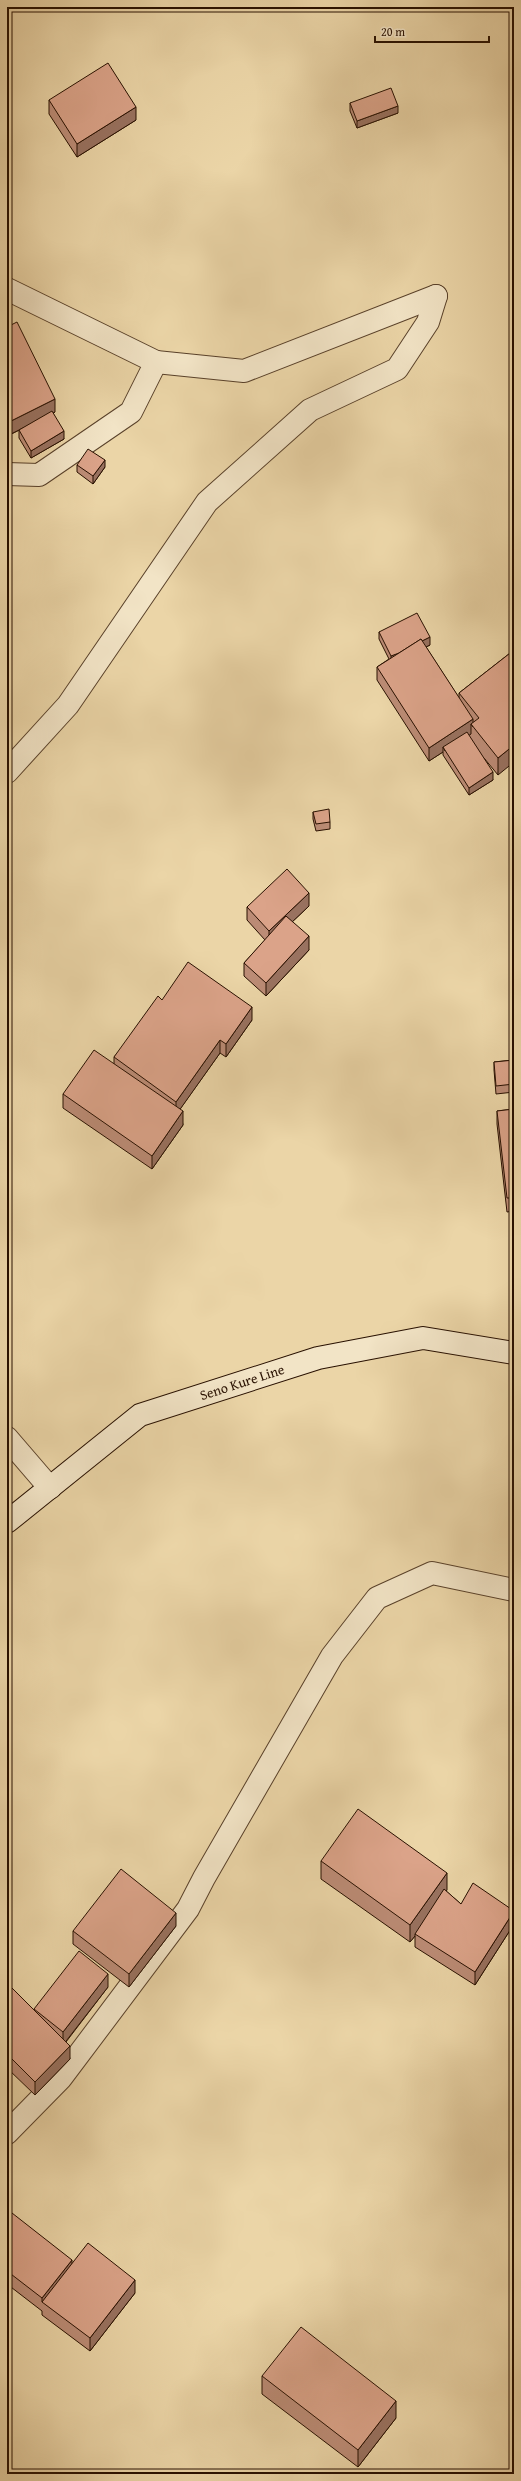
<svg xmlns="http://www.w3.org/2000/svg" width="521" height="2481" font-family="'Gentium Book Plus',serif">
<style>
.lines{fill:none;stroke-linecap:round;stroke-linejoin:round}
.service-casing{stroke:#59412a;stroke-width:24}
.minor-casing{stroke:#59412a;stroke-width:24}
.secondary-casing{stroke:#281000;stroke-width:24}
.service{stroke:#f2e4c6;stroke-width:22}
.minor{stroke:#f2e4c6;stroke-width:22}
.secondary{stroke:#f2e4c6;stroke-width:22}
.wall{fill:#bc8c76;stroke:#281000}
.shaded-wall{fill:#997260;stroke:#281000}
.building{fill:#dba389;stroke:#281000}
.labels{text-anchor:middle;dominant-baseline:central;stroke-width:3;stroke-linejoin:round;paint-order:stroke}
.street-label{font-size:14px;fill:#281000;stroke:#f2e4c6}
</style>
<rect width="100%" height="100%" fill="#ebd5a7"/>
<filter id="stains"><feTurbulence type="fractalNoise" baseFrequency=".005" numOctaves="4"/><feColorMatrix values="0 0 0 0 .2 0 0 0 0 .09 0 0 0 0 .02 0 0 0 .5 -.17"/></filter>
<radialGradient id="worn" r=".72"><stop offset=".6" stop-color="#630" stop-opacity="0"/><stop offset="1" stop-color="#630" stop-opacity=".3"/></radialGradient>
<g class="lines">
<!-- service casing -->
<g class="service-casing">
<polyline id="service" points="156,362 244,371 436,296"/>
</g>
<!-- minor casing -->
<g class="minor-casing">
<g id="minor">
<polyline points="7,289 156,362 131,412 39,475 7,474"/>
<polyline points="7,772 68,705 207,502 310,410 397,369 428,322 436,296"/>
<polyline points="7,1438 50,1488"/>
<polyline points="7,2133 61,2078 188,1909 204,1878 332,1656 377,1598 432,1573 514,1590"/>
</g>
</g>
<!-- secondary casing -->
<g class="secondary-casing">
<polyline id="secondary" points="7,1522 140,1415 318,1358 423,1338 514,1353"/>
</g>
<!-- service -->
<use href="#service" class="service"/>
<!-- minor -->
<use href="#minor" class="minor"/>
<!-- secondary -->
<use href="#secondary" class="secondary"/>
</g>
<!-- wall -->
<g class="wall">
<polygon points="49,100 136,120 77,157 49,114"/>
<polygon points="350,103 398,113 357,128 350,111"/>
<polygon points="55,412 53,413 64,439 31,458 19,438 19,430 23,428 7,436"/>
<polygon points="77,465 105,467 93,484 77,472"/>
<polygon points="379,632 430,645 426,647 459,698 459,693 514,650 498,775 484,758 493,780 469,795 443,755 443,752 429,761 377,680 377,667 389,659 379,639"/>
<polygon points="313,812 330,822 330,829 316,831 313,819"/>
<polygon points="309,906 292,922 309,950 266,996 244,976 244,963 265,940 247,920 247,907"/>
<polygon points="162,1000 252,1020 226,1057 220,1053 180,1109 183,1125 152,1169 63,1108 63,1094 114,1064 114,1057"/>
<polygon points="514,1060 514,1092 496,1094 494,1070 494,1062"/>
<polygon points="514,1109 514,1211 507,1212 497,1124 497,1111"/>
<polygon points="321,1861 447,1890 446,1891 461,1904 514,1924 475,1985 415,1947 415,1936 410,1942 321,1879"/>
<polygon points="176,1926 129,1987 73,1944 73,1931"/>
<polygon points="108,1987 66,2042 70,2059 35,2095 7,2068 7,1991 34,2010 34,2009"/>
<polygon points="7,2218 72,2263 135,2293 90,2351 42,2315 42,2311 7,2284"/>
<polygon points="262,2376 396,2418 358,2467 262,2394"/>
</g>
<!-- shaded-wall -->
<g class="shaded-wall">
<polygon points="398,106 398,113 357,128 357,121"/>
<polygon points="136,107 136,120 77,157 77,144"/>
<polygon points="55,399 55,412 7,436 7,423"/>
<polygon points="64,431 64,439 31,458 31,451"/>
<polygon points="105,460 105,467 93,484 93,476"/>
<polygon points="430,637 430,645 391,664 391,656"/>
<polygon points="473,719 473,727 471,724 471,734 445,751 443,747 443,752 429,761 429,748"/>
<polygon points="514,745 514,762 498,775 498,758"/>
<polygon points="493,772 493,780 469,795 469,788"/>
<polygon points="309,893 309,906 269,944 269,931"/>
<polygon points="309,936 309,950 266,996 266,983"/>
<polygon points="252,1007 252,1020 226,1057 226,1044"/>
<polygon points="220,1040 220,1053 176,1115 176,1102"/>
<polygon points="183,1111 183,1125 152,1169 152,1156"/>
<polygon points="447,1873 447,1890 416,1934 415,1934 415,1936 410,1942 410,1925"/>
<polygon points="514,1911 514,1924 475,1985 475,1972"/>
<polygon points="176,1913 176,1926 129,1987 129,1974"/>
<polygon points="108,1974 108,1987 63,2045 63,2032"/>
<polygon points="70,2046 70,2059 35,2095 35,2082"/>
<polygon points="72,2260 72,2273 42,2302 42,2298"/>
<polygon points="135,2280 135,2293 90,2351 90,2338"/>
<polygon points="396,2401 396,2418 358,2467 358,2450"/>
</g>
<!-- building -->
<g class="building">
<polygon points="108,63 136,107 77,144 49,100"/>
<polygon points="391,88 398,106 357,121 350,103"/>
<polygon points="17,322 55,399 7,423 7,327"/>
<polygon points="52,411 64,431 31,451 19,430"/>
<polygon points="88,449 105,460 93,476 77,465"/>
<polygon points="417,613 430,637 422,641 421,639 399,653 391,656 379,632"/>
<polygon points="421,639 473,719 429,748 377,667"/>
<polygon points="514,650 514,745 498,758 471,724 479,718 459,693"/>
<polygon points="467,732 493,772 469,788 443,747"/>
<polygon points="329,809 330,822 316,824 313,812"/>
<polygon points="287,869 309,893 269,931 247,907"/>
<polygon points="286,916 309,936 266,983 244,963"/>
<polygon points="188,962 252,1007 226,1044 220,1040 176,1102 114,1057 158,996 162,1000"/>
<polygon points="94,1050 183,1111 152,1156 63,1094"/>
<polygon points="514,1060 514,1084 496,1086 494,1062"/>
<polygon points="514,1109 514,1198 507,1198 497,1111"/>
<polygon points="358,1809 447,1873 410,1925 321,1861"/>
<polygon points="121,1869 176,1913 129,1974 73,1931"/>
<polygon points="473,1883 514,1911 475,1972 415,1934 444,1889 461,1904"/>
<polygon points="79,1951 108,1974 63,2032 34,2009"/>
<polygon points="11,1987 70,2046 35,2082 7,2054 7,1991"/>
<polygon points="12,2213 72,2260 42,2298 7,2271 7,2218"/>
<polygon points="88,2243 135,2280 90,2338 42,2302"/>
<polygon points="301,2327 396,2401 358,2450 262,2376"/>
</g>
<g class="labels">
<!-- street labels -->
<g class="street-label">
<text transform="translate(242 1382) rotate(-18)">Seno Kure Line</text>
</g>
</g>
<!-- margin -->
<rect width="521" height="2481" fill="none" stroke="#ebd5a7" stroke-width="24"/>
<rect x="8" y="8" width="505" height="2465" fill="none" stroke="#281000" stroke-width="2"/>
<rect x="12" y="12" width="497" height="2457" fill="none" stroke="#281000"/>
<!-- scale -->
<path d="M375 36v6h114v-6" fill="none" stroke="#281000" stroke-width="2"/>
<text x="381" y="36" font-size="12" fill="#281000" stroke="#f2e4c6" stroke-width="3" paint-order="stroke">20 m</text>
<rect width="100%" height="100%" filter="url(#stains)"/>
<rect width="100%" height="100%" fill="url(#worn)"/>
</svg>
